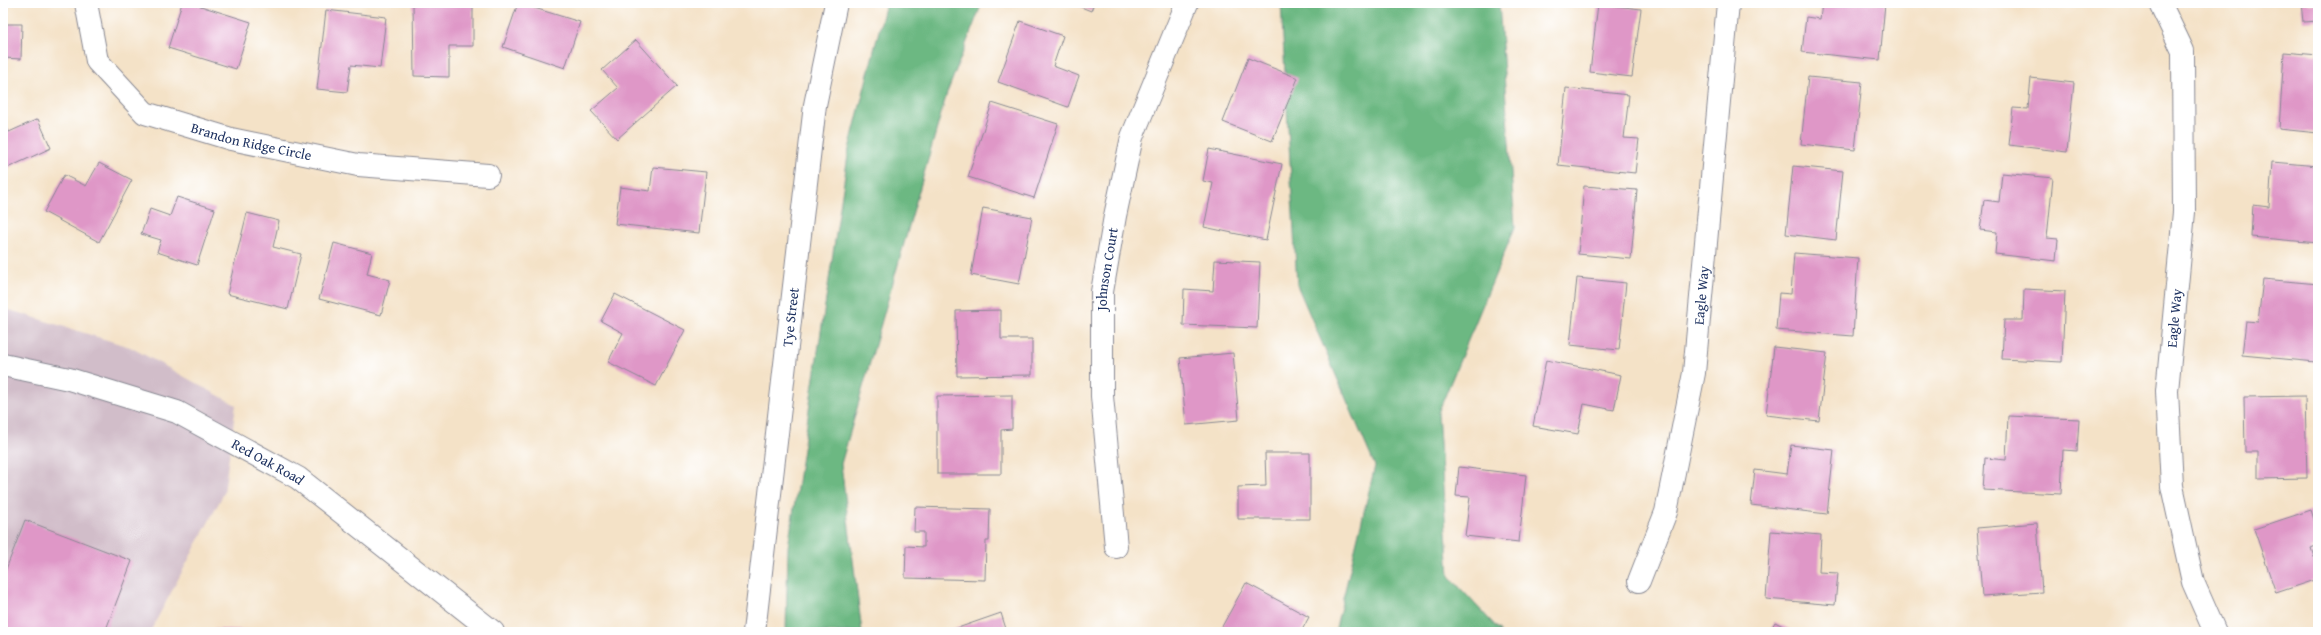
<svg xmlns="http://www.w3.org/2000/svg" width="2321" height="635" font-family="'Gentium Book Plus',serif">
<style>
.industrial{fill:#d1bdc9}
.forest{fill:#6cb882;stroke:#447470}
.building{fill:#df97c7}
.lines{fill:none;stroke-linecap:round;stroke-linejoin:round}
.minor-casing{stroke:#888892;stroke-width:24}
.minor{stroke:#fff;stroke-width:22}
.labels{text-anchor:middle;dominant-baseline:central;stroke-width:4;stroke-linejoin:round;paint-order:stroke}
.street-label{font-size:14px;fill:#1b2f5e;stroke:#fff}
</style>
<rect width="100%" height="100%" fill="#fff"/>
<filter id="ink" filterUnits="userSpaceOnUse"><feTurbulence type="fractalNoise" baseFrequency=".025" numOctaves="2"/><feDisplacementMap in="SourceGraphic" scale="8" xChannelSelector="R" yChannelSelector="G"/><feConvolveMatrix kernelMatrix="1 2 1 2 8 2 1 2 1" color-interpolation-filters="sRGB"/></filter>
<filter id="wash" filterUnits="userSpaceOnUse"><feTurbulence type="fractalNoise" baseFrequency=".012" numOctaves="4" result="noise"/><feDisplacementMap in="SourceGraphic" scale="16" xChannelSelector="R" yChannelSelector="G"/><feGaussianBlur stdDeviation="0.9" result="paint"/><feColorMatrix in="noise" values="0 0 0 0 0 0 0 0 0 0 0 0 0 0 0 0 0 1.4 0 .05"/><feComposite in="paint" operator="in"/></filter>
<g filter="url(#wash)">
<rect width="100%" height="100%" fill="#f4e2c7"/>
<!-- industrial -->
<polygon class="industrial" points="3,308 130,347 236,405 224,493 150,632 3,632"/>
<!-- forest -->
<g class="forest">
<polygon points="886,3 982,3 947,93 841,464 862,632 786,632 788,547 849,149"/>
<polygon points="1281,3 1499,3 1515,227 1438,413 1449,576 1501,632 1335,632 1375,466 1297,285"/>
</g>
<g id="blocks">
<!-- building -->
<g class="building">
<polygon points="182,3 191,3 251,22 236,69 168,48"/>
<polygon points="413,3 473,3 473,46 449,46 449,77 414,76"/>
<polygon points="518,3 580,22 565,68 503,47"/>
<polygon points="1071,3 1094,3 1091,11"/>
<polygon points="1822,3 1885,3 1880,60 1802,52 1806,17 1820,19"/>
<polygon points="2301,3 2318,3 2318,21 2303,22"/>
<polygon points="1598,4 1641,9 1632,77 1590,72"/>
<polygon points="326,10 386,17 380,68 351,65 347,92 317,89"/>
<polygon points="1020,21 1063,36 1053,66 1079,76 1068,107 998,82"/>
<polygon points="3,24 22,24 21,59 3,58"/>
<polygon points="636,40 677,86 617,139 591,111 618,88 602,70"/>
<polygon points="2284,52 2318,55 2318,133 2279,129"/>
<polygon points="1248,58 1298,78 1272,141 1223,122"/>
<polygon points="1808,77 1862,82 1855,150 1801,144"/>
<polygon points="2031,78 2074,83 2067,152 2009,145 2013,108 2028,109"/>
<polygon points="1566,88 1629,95 1624,138 1639,139 1635,173 1558,165"/>
<polygon points="992,103 1058,124 1034,198 968,177"/>
<polygon points="3,119 9,132 38,119 51,148 3,170"/>
<polygon points="1209,149 1282,164 1266,240 1204,227 1213,183 1203,181"/>
<polygon points="2272,162 2318,166 2318,243 2251,237 2253,205 2269,207"/>
<polygon points="99,163 132,180 99,242 44,212 64,175 86,186"/>
<polygon points="1793,166 1843,171 1836,240 1786,234"/>
<polygon points="653,167 706,172 699,233 615,224 620,187 650,191"/>
<polygon points="2002,173 2053,178 2047,238 2058,239 2056,261 1995,254 1997,232 1980,230 1984,200 1999,202"/>
<polygon points="1584,186 1637,190 1631,259 1578,254"/>
<polygon points="177,197 215,209 197,265 157,252 161,240 141,234 150,209 170,216"/>
<polygon points="983,208 1032,217 1019,284 971,275"/>
<polygon points="247,213 279,221 273,247 301,254 288,309 227,294"/>
<polygon points="334,243 372,253 367,274 390,280 381,315 319,299"/>
<polygon points="1794,253 1858,258 1853,336 1776,330 1779,293 1791,294"/>
<polygon points="1215,260 1260,262 1257,328 1183,325 1184,289 1213,291"/>
<polygon points="1577,278 1626,283 1619,350 1570,345"/>
<polygon points="2263,279 2318,284 2316,362 2242,355 2246,321 2258,322"/>
<polygon points="2024,289 2065,291 2062,362 2002,359 2004,320 2023,320"/>
<polygon points="615,294 685,330 656,386 608,362 623,333 601,321"/>
<polygon points="1001,310 1001,339 1032,339 1032,375 957,376 956,311"/>
<polygon points="1774,347 1827,353 1819,421 1766,415"/>
<polygon points="1233,353 1239,420 1186,425 1180,358"/>
<polygon points="1546,360 1621,375 1614,410 1584,404 1578,434 1533,426"/>
<polygon points="1012,395 1012,429 1001,430 1001,474 937,474 937,396"/>
<polygon points="2305,396 2307,478 2258,479 2258,452 2245,452 2244,397"/>
<polygon points="2008,416 2079,419 2077,451 2063,450 2061,494 1983,490 1985,458 2006,460"/>
<polygon points="1791,445 1834,450 1827,514 1751,505 1755,470 1787,474"/>
<polygon points="1265,453 1310,453 1310,519 1238,519 1238,487 1266,486"/>
<polygon points="1459,467 1526,475 1519,542 1465,536 1470,497 1456,496"/>
<polygon points="915,507 990,509 989,541 986,541 985,580 905,578 906,546 924,547 924,532 914,532"/>
<polygon points="2311,510 2318,532 2318,545 2311,548 2318,569 2318,579 2276,593 2254,529"/>
<polygon points="25,520 132,561 105,632 3,632 3,577"/>
<polygon points="2037,523 2042,592 1982,596 1977,528"/>
<polygon points="1771,531 1821,535 1819,572 1838,573 1835,605 1766,599"/>
<polygon points="1246,583 1309,617 1301,632 1219,632"/>
<polygon points="1001,613 1007,632 953,632 952,630"/>
<polygon points="1775,622 1795,632 1769,632"/>
<polygon points="214,629 261,630 260,632 213,632"/>
</g>
</g>
</g>
<g filter="url(#ink)">
<use href="#blocks" fill-opacity="0" stroke="#888892" stroke-width="1"/>
<g class="lines">
<!-- minor casing -->
<g class="minor-casing">
<g id="minor">
<path id="s1" d="M86 3 97 61 145 113 231 139 358 165 488 175"/>
<polyline points="2160,3 2183,51 2184,212 2167,391 2172,486 2193,582 2215,632"/>
<path id="s2" d="M3 365 69 379 177 412 298 478 493 632"/>
<path id="s3" d="M1116 547 1102 396V292L1115 216 1132 137 1187 3"/>
<path id="s4" d="M1639 581 1666 512 1694 373 1728 3"/>
<path id="s5" d="M754 632 815 105 836 3"/>
</g>
</g>
<!-- minor -->
<use href="#minor" class="minor"/>
</g>
</g>
<g class="labels">
<!-- street labels -->
<g class="street-label">
<text stroke="none"><textPath href="#s1" startOffset="240">Brandon Ridge Circle</textPath></text>
<text stroke="none"><textPath href="#s3" startOffset="279">Johnson Court</textPath></text>
<text stroke="none"><textPath href="#s4" startOffset="294">Eagle Way</textPath></text>
<text stroke="none"><textPath href="#s5" startOffset="317">Tye Street</textPath></text>
<text transform="translate(2174 318) rotate(-85)">Eagle Way</text>
<text stroke="none"><textPath href="#s2" startOffset="284">Red Oak Road</textPath></text>
</g>
</g>
<!-- margin -->
<rect width="2321" height="635" fill="none" stroke="#fff" stroke-width="16"/>
</svg>
